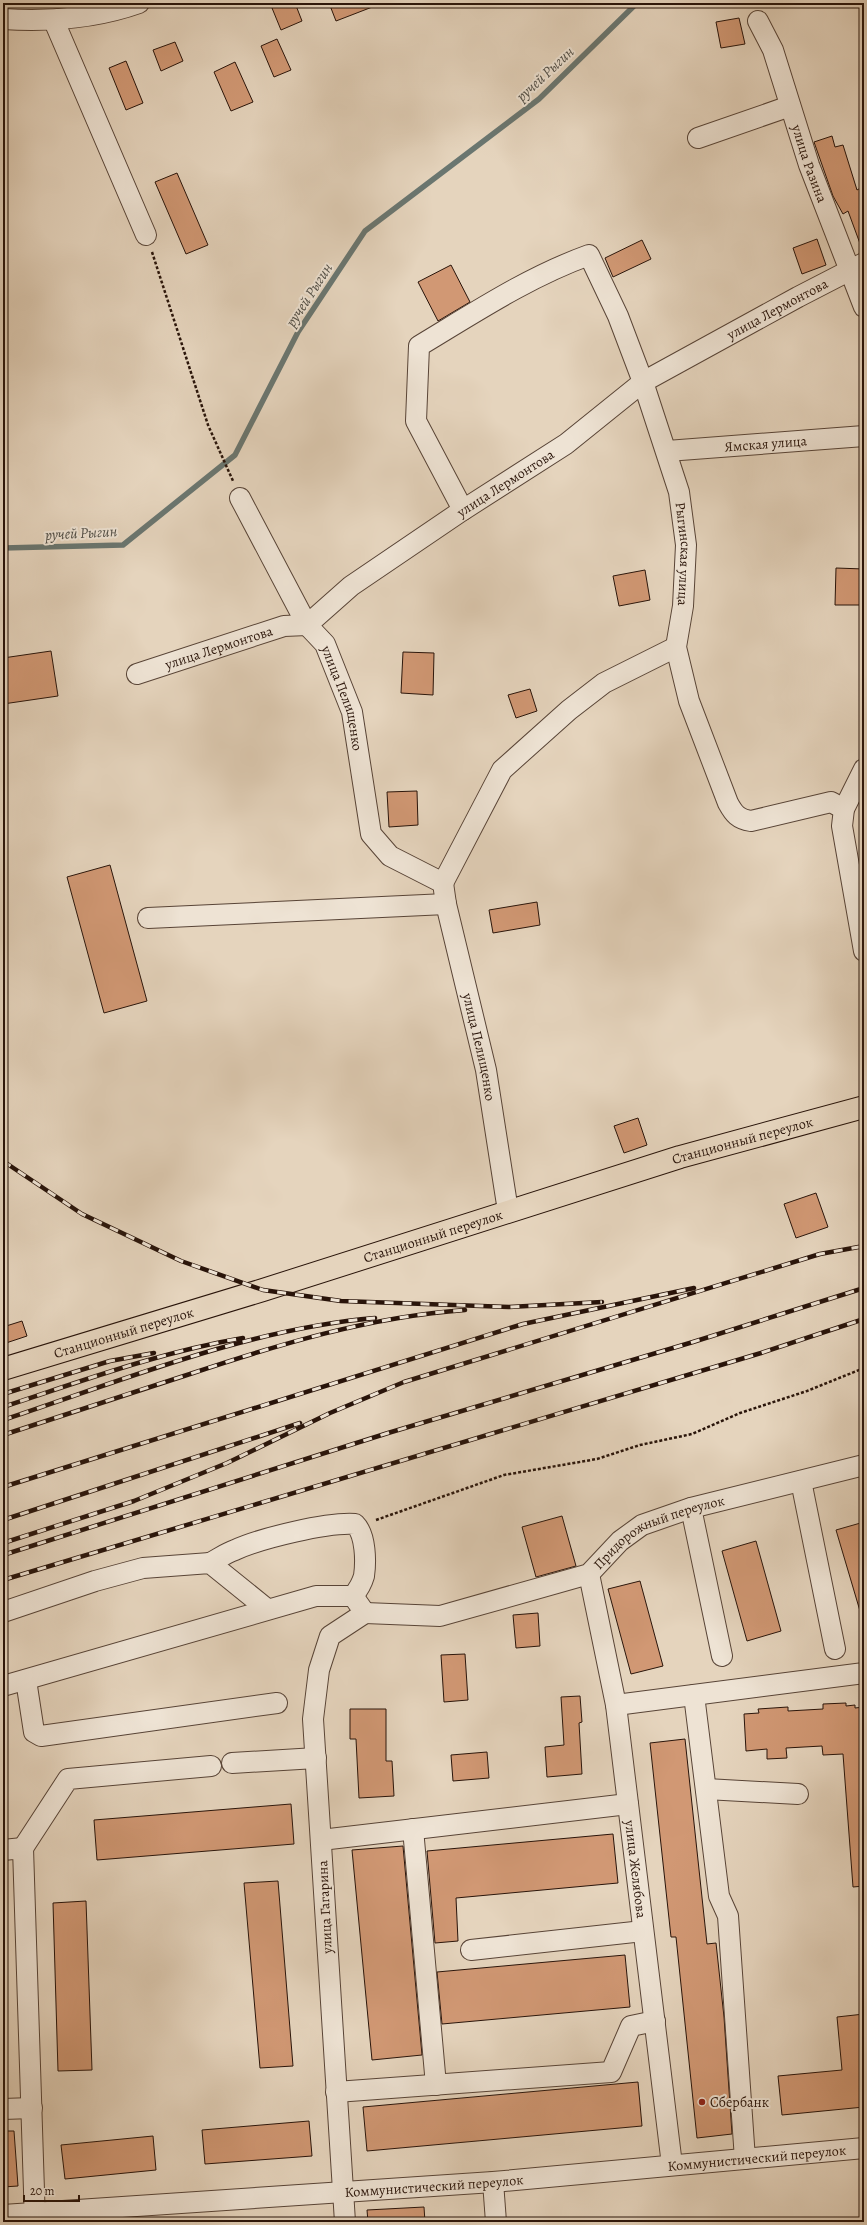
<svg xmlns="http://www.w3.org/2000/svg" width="867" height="2225" font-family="Alegreya,serif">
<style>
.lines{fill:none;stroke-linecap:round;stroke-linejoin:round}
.stream{stroke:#6a7670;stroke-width:5.5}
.building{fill:#d19874;stroke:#29140a}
.minor-casing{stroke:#584437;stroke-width:22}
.major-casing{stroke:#29140a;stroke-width:24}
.path{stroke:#29140a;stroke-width:2.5;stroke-dasharray:3 2;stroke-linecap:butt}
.minor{stroke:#eee3d4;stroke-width:20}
.major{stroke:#e5d4bd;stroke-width:22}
.rail-casing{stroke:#29140a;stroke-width:4.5}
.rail{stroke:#eee3d4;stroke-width:3;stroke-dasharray:9;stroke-linecap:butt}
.poi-dot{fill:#8f2418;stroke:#eee3d4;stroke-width:1.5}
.labels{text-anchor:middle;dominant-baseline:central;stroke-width:4;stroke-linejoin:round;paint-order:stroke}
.street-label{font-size:14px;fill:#29140a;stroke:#eee3d4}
.poi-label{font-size:14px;fill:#29140a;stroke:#eee3d4;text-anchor:start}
.water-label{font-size:15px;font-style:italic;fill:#4f4d46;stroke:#eee3d4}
</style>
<rect width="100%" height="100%" fill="#e5d4bd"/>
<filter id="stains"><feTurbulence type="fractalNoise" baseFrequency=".005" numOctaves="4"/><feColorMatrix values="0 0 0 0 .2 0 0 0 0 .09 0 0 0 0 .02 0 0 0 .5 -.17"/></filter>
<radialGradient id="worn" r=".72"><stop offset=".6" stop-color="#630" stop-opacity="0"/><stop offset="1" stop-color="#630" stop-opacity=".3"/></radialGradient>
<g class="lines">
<!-- stream -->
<polyline class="stream" points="3,548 123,545 235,455 298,332 365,231 539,99 637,3"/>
</g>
<!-- building -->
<g class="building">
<polygon points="284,3 295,3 302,21 281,30 272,8"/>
<polygon points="329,3 380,3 380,4 336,21"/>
<polygon points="739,18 745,44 721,48 716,22"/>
<polygon points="277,39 291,70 274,77 261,46"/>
<polygon points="175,42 183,61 161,71 153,50"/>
<polygon points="126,61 143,103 126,110 109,68"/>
<polygon points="235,62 253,102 231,111 214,72"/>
<polygon points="832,136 835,147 843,145 857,190 864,186 864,248 862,249 848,211 843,214 833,196 814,142"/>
<polygon points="177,173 208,245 186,254 155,182"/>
<polygon points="817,239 826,265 802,274 793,248"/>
<polygon points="642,240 651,259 613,277 605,258"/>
<polygon points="451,265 470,302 438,321 418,282"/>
<polygon points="836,568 864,569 864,605 835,605"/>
<polygon points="645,570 650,600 619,606 613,576"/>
<polygon points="51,651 58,696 3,704 3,658"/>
<polygon points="403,652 434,653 433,695 401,693"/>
<polygon points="530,689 537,711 516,718 508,695"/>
<polygon points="417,791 418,825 389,827 387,792"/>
<polygon points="110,865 147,1001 104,1013 67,877"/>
<polygon points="537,902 540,925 493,933 489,910"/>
<polygon points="638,1118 647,1145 624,1153 614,1126"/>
<polygon points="816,1193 828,1227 796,1238 784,1204"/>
<polygon points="22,1321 27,1336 3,1344 3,1327"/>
<polygon points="562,1516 576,1566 536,1577 522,1527"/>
<polygon points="864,1522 864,1610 860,1611 836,1530"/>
<polygon points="756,1541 781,1631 747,1641 722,1551"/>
<polygon points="640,1581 663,1666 631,1674 608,1589"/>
<polygon points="538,1613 540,1646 516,1648 513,1615"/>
<polygon points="465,1654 468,1700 444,1702 441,1655"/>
<polygon points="580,1696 582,1722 579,1723 582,1774 547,1777 545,1747 564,1745 561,1697"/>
<polygon points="846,1703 846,1706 855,1705 855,1708 864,1707 864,1886 853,1887 843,1754 823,1755 822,1746 786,1748 787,1758 767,1759 767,1749 746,1751 744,1714 759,1713 758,1709 788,1707 788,1711 823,1709 823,1704"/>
<polygon points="350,1709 386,1709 386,1761 392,1761 394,1796 359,1798 356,1739 350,1739"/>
<polygon points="685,1739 707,1944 716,1943 724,2017 732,2134 697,2138 676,1937 671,1937 650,1743"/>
<polygon points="487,1752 489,1778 453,1781 451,1755"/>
<polygon points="291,1804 294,1844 97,1860 94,1820"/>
<polygon points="613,1834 618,1883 456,1898 458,1941 435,1943 427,1851"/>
<polygon points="403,1846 422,2055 372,2060 352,1850"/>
<polygon points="278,1881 293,2066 260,2068 244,1883"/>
<polygon points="86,1901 92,2070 58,2071 53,1903"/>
<polygon points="625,1955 630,2007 442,2024 437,1972"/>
<polygon points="864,2014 864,2107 782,2115 778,2076 842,2070 837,2017"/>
<polygon points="638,2082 642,2126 367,2151 363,2107"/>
<polygon points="309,2121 312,2156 205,2164 202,2130"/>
<polygon points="3,2131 14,2131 18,2186 3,2187"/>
<polygon points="153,2136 156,2170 65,2179 61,2145"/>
<polygon points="424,2207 425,2222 368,2222 367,2210"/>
</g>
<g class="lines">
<!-- minor casing -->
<g class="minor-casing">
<g id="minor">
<path d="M3 19C50 22 94 19 139 3"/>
<polyline points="54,21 146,235"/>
<path id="s1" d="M758 21 773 50 809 165 864 307"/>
<polyline points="698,138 790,106"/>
<path id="s2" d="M667 451 864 436"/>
<path id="s3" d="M240 498 307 625 325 644 352 712 371 834 390 856 443 883 446 904 486 1070 508 1211"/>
<path id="s4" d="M463 510 416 421 419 346C474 313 528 277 589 255L618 316 643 382 679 492 686 545 683 606 676 647 689 701 728 803C734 814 738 819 751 821L831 802 844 809"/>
<path id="s5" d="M137 674 284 626 307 625 351 586 463 510 566 444 643 382 798 297 864 263"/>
<polyline points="864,769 844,809 842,826 864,951"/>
<polyline points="443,883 502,770 569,710 604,683 676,647"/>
<polyline points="148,918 446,904"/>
<polyline points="801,1481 835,1649"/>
<polyline points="691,1508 722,1656"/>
<path d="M210 1563C218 1559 226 1553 235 1550 261 1538 328 1522 355 1524 366 1535 366 1562 364 1576 362 1583 358 1590 353 1596"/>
<path id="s6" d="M589 1574 616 1705 672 2165"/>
<polyline points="3,1612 95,1581 143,1568 210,1563 267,1609"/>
<path id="s7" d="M365 1613 440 1616 589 1574 620 1541 642 1525 691 1508 864 1465"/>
<polyline points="26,1680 34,1732 41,1736 277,1703"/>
<polyline points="3,1686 316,1596 353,1596 365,1613"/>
<polyline points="694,1695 719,1896 728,1916 745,2159"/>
<polyline points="616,1705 864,1673"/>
<polyline points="232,1763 316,1758"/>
<polyline points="706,1789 798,1794"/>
<polyline points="413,1829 436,2085"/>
<polyline points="321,1840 628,1804"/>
<polyline points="23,1848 68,1779 211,1766"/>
<polyline points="3,1850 23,1848 35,2222"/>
<polyline points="471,1950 643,1931"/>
<polyline points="336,2092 611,2072 631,2026 655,2021"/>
<polyline points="3,2109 32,2108"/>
<polyline points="493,2182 496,2222"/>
<path id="s8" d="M3 2215 493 2182 864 2148"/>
<polyline points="345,2222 313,1719 319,1670 330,1636 365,1613"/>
</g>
</g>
<!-- major casing -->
<g class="major-casing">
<g id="major">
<path id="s9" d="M3 1369 263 1290 680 1157 864 1107"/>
</g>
</g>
<!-- path -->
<g class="path">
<polyline points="152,252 208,425 233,481"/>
<polyline points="376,1520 504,1475 597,1459 640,1445 692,1434 740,1413 807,1391 864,1368"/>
</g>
<!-- minor -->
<use href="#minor" class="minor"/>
<!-- major -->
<use href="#major" class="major"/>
<!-- rail casing -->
<g class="rail-casing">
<g id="rail">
<polyline points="3,1161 82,1214 181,1261 263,1290 341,1301 509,1307 602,1302"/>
<polyline points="3,1394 110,1361 154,1353"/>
<path d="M3 1407C82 1381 160 1352 243 1338"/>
<path d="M3 1420C124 1380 247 1329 375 1318"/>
<path d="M3 1435C65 1415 127 1394 190 1374 280 1344 369 1317 465 1310"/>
<polyline points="3,1487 523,1324 694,1288"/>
<polyline points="3,1520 300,1423"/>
<polyline points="3,1543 134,1501 227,1463 330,1413 404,1382 820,1254 864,1246"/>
<polyline points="3,1555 388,1433 693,1342 864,1288"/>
<polyline points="3,1580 761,1353 864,1319"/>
</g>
</g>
<!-- rail -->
<use href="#rail" class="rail"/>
</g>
<!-- markers -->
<circle class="poi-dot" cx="702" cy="2102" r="4"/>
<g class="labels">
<!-- street labels -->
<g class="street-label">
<text stroke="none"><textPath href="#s1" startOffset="152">улица Разина</textPath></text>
<text stroke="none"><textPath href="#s5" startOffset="746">улица Лермонтова</textPath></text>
<text stroke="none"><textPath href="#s2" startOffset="99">Ямская улица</textPath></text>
<text stroke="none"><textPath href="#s5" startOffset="422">улица Лермонтова</textPath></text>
<text stroke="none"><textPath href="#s4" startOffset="685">Рыгинская улица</textPath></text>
<text stroke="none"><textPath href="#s5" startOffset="86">улица Лермонтова</textPath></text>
<text stroke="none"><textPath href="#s3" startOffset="227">улица Пелищенко</textPath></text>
<text stroke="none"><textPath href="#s3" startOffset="623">улица Пелищенко</textPath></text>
<text stroke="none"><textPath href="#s9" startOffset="774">Станционный переулок</textPath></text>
<text stroke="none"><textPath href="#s9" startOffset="450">Станционный переулок</textPath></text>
<text stroke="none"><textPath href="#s9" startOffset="126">Станционный переулок</textPath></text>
<text stroke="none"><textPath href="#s7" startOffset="314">Придорожный переулок</textPath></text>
<text stroke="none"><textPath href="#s6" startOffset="299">улица Желябова</textPath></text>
<text transform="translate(325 1907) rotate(-93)">улица Гагарина</text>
<text stroke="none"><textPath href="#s8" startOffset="756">Коммунистический переулок</textPath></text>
<text stroke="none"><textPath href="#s8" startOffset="432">Коммунистический переулок</textPath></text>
</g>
<!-- poi labels -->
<g class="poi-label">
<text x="710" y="2102">Сбербанк</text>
</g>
<!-- water labels -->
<g class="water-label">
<text transform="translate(545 74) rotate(-43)">ручей Рыгин</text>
<text transform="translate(309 295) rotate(-57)">ручей Рыгин</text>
<text transform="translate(81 533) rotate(-3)">ручей Рыгин</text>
</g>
</g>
<!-- margin -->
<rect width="867" height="2225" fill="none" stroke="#e5d4bd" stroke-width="16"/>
<rect x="4" y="4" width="859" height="2217" fill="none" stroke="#29140a" stroke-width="2"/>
<rect x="8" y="8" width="851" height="2209" fill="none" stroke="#29140a"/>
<!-- scale -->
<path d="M24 2195v6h55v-6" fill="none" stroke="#29140a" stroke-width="2"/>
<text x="30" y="2195" font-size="12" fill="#29140a" stroke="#eee3d4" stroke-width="3" paint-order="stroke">20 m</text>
<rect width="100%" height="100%" filter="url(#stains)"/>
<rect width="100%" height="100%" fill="url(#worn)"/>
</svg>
